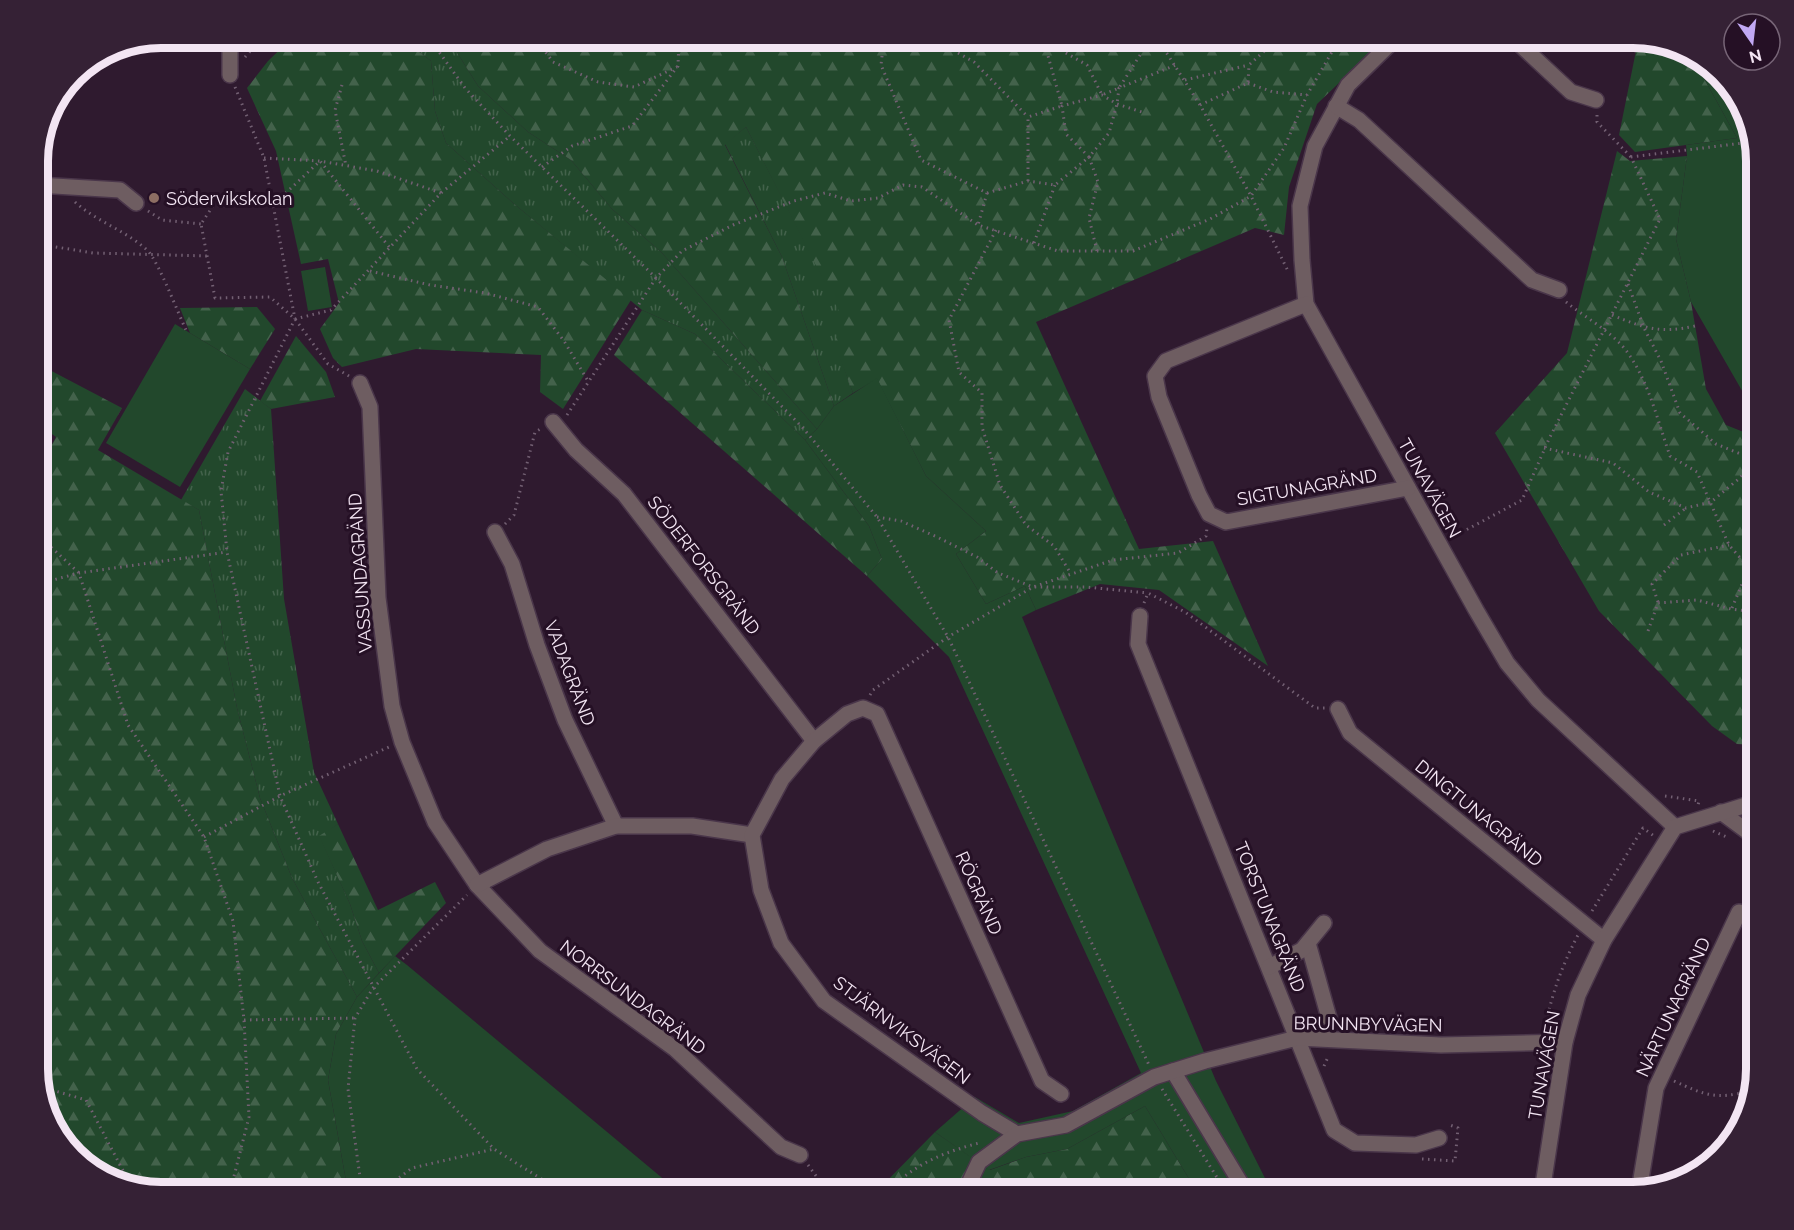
<svg xmlns="http://www.w3.org/2000/svg" width="1794" height="1230" font-family="Raleway,sans-serif">
<style>
.grass{fill:url(#grass-tufts)}
.forest{fill:url(#forest-firs)}
.park{fill:#22482c}
.lines{fill:none;stroke-linecap:round;stroke-linejoin:round}
.minor-casing{stroke:#4a364a;stroke-width:18}
.path{stroke:#736073;stroke-width:3;stroke-dasharray:1.5 4.5;stroke-linecap:butt}
.minor{stroke:#6e5d61;stroke-width:15}
.education-dot{fill:#8d6e63;stroke:#251025;stroke-width:2}
.labels{text-anchor:middle;dominant-baseline:central;stroke-width:6;stroke-linejoin:round;paint-order:stroke}
.poi-label{font-size:18px;fill:#f3e5f3;stroke:#251025;text-anchor:start}
.street-label{font-size:18px;fill:#f3e5f3;stroke:#251025}
.rim{fill:none;stroke:#f3e5f3;stroke-width:8}
</style>
<defs>
<pattern id="grass-tufts" width="24" height="20" patternUnits="userSpaceOnUse" patternTransform="scale(1.5)"><rect width="24" height="20" fill="#22482c"/><path d="M3 7l-1-3M5 7V3M7 7l1-3M15 17l-1-3M17 17v-4M19 17l1-3" fill="none" stroke="#43624b"/></pattern>
<pattern id="forest-firs" width="22" height="20" patternUnits="userSpaceOnUse" patternTransform="scale(1.5)"><rect width="22" height="20" fill="#22482c"/><path d="M5 1l3.5 6h-7zM16 11l3.5 6h-7z" fill="#43624b"/></pattern>
</defs>
<rect width="100%" height="100%" fill="#2f1a2f"/>
<!-- grass -->
<g class="grass">
<polygon points="401,38 448,38 478,86 528,132 571,160 612,209 662,253 817,429 805,440 695,334 642,310 513,203 446,143 435,111 431,61"/>
<polygon points="746,127 845,321 835,343 853,393 834,406 782,257 725,144"/>
<polygon points="245,389 271,409 284,599 314,772 338,824 320,837 350,904 362,941 379,973 357,997 292,878 260,798 237,708 199,510 181,500"/>
</g>
<!-- forest -->
<g class="forest">
<polygon points="292,38 401,38 431,61 435,111 446,143 513,203 631,300 563,409 540,392 541,355 416,349 342,367 333,358 320,329 339,303 328,259 301,264 276,151 247,88 268,61"/>
<polygon points="448,38 1212,38 1214,40 1217,38 1386,38 1317,104 1289,187 1284,235 1255,228 1036,322 1139,549 1213,541 1268,666 1159,590 1100,584 1036,610 1025,586 986,604 956,554 986,531 926,476 877,379 853,393 834,343 844,321 746,127 725,145 782,257 834,406 817,429 662,253 612,209 571,160 528,132 478,86"/>
<polygon points="1629,38 1691,55 1737,138 1635,152 1619,135 1637,46"/>
<polygon points="1617,151 1630,161 1687,156 1676,239 1691,302 1706,389 1726,425 1756,437 1756,745 1737,744 1712,726 1599,611 1495,433 1567,353"/>
<polygon points="257,307 275,329 250,369 190,333 180,308"/>
<polygon points="642,310 695,334 805,440 869,526 882,559 867,576 614,355"/>
<polygon points="296,336 326,372 335,397 271,409 260,401"/>
<polygon points="42,366 122,408 98,450 199,510 237,708 260,798 292,878 357,997 336,1034 328,1080 348,1192 161,1192 92,1171 54,1130 38,1076 38,459 44,459 56,437 38,424 38,372"/>
<polygon points="338,824 378,910 435,882 446,903 379,973 362,941 350,904 319,836"/>
<polygon points="1145,1106 1197,1192 876,1192 935,1132 990,1170 1026,1157 1067,1149"/>
</g>
<!-- park -->
<g class="park">
<polygon points="1691,55 1702,59 1740,100 1756,161 1756,415 1691,302 1676,239 1687,156 1686,145 1737,138"/>
<polygon points="325,267 332,307 308,311 301,271"/>
<polygon points="175,324 250,369 180,487 106,443"/>
<polygon points="877,378 926,476 986,531 956,554 986,604 1025,586 1036,610 1022,617 1216,1081 1272,1192 1197,1192 1145,1106 1067,1149 1026,1157 989,1170 935,1132 975,1097 1019,1123 1073,1111 1141,1073 949,657 867,576 882,559 869,526 805,440 817,429 834,406"/>
<polygon points="395,956 407,965 679,1192 427,1192 407,1182 401,1192 348,1192 328,1080 336,1034 357,997"/>
</g>
<g class="lines">
<!-- minor casing -->
<g class="minor-casing">
<g id="minor">
<polyline points="1396,38 1348,85 1315,146 1300,206 1302,260 1306,304 1476,610 1507,663 1538,700 1675,827"/>
<polyline points="1513,38 1571,92 1596,100"/>
<polyline points="230,75 230,38"/>
<polyline points="1336,106 1359,120 1532,280 1559,290"/>
<polyline points="38,185 120,190 136,203"/>
<polyline points="1306,304 1166,361 1155,376 1159,397 1199,495 1209,514 1226,522 1408,488"/>
<polyline points="360,383 370,407 378,598 392,706 402,742 435,822 477,885 540,951 675,1049 781,1147 800,1155"/>
<polyline points="553,422 576,450 624,494 814,741"/>
<polyline points="495,532 512,564 537,645 565,720 616,826"/>
<polyline points="1140,616 1138,644 1334,1130 1355,1143 1416,1145 1439,1138"/>
<polyline points="1338,709 1350,733 1604,940"/>
<polyline points="1721,812 1756,838"/>
<polyline points="477,885 547,849 616,826 692,826 752,835"/>
<polyline points="1308,943 1329,1018"/>
<polyline points="1269,967 1302,950 1324,923"/>
<polyline points="1173,1071 1246,1192"/>
<polyline points="1017,1134 982,1113 824,1001 781,943 761,890 752,835 782,779 814,741 847,714 863,708 877,714 1042,1081 1061,1094"/>
<polyline points="1639,1191 1656,1088 1739,912"/>
<polyline points="965,1192 979,1162 1017,1134 1066,1125 1154,1077 1205,1061 1297,1038 1441,1045 1565,1042"/>
<polyline points="1542,1192 1565,1042 1578,995 1604,940 1675,827 1756,802"/>
</g>
</g>
<!-- path -->
<g class="path">
<polyline points="429,38 465,88 510,136 656,278 803,428 877,517 948,637 1149,1065"/>
<polyline points="535,38 553,62 598,82 634,87 677,67"/>
<polyline points="884,38 881,65 921,160 987,193 978,225"/>
<polyline points="932,38 974,62 1028,117"/>
<polyline points="1157,38 1200,105 1251,196 1288,271"/>
<polyline points="1045,41 1087,65 1102,95 1119,88 1151,38"/>
<polyline points="245,57 262,38"/>
<polyline points="1715,73 1748,128"/>
<polyline points="1185,80 1249,65"/>
<polyline points="1248,83 1273,92 1307,95"/>
<polyline points="342,85 335,110 346,166"/>
<polyline points="235,87 264,158 295,319 228,452 221,491 227,552 280,796 318,882 417,1069 494,1149 562,1192"/>
<polyline points="1200,105 1248,83 1249,65 1272,44 1289,38"/>
<polyline points="1597,115 1597,122 1631,157"/>
<polyline points="264,158 320,161 377,171 441,193"/>
<polyline points="542,167 572,146 632,126 678,66 679,38"/>
<polyline points="1028,181 1028,117 1062,106 1043,38"/>
<polyline points="987,193 1028,181 1055,185 1089,157 1066,134 1062,106 1102,95 1117,104 1145,113"/>
<path d="M75 202C97 222 127 231 148 251 159 263 178 313 186 330"/>
<polyline points="148,211 162,220 201,224"/>
<polyline points="996,230 949,320 959,372 982,393 982,427 1000,485 1026,525 1054,546 1071,574"/>
<polyline points="1034,243 1055,185"/>
<polyline points="38,244 93,253 208,256"/>
<polyline points="1097,251 1089,218 1098,182 1089,157 1109,133 1117,104 1119,88 1176,65"/>
<polyline points="370,271 430,285 485,293 538,307 564,341 588,381"/>
<polyline points="1628,284 1644,328 1661,361 1680,413 1716,444 1753,459 1756,459"/>
<path d="M1566 302C1587 319 1615 333 1630 356 1650 386 1658 422 1670 456L1697 472 1729 545 1749 568 1756 599"/>
<path d="M1612 315C1644 328 1660 334 1695 326"/>
<polyline points="295,319 331,310 441,193 510,136"/>
<polyline points="349,376 328,364 295,319 270,297 215,298 201,224 213,206 274,204 320,161 390,248"/>
<polyline points="567,415 656,278 682,251 733,225 794,201 825,193 851,201 878,198 903,185 922,187 978,225 1058,251 1133,251 1210,219 1251,196 1284,148 1307,95 1340,38"/>
<polyline points="1544,448 1613,463 1649,492 1686,508 1711,502 1741,477 1753,459 1756,441"/>
<polyline points="877,517 901,521 937,537 977,557 998,573 1033,587 1113,560 1178,553 1206,536 1207,528"/>
<polyline points="505,524 514,515 535,432 542,428"/>
<polyline points="1664,525 1686,508"/>
<polyline points="38,535 79,573 128,725 204,837 233,921 244,1020 249,1117 230,1192"/>
<polyline points="1451,538 1522,500 1549,439 1660,219 1631,157 1751,142"/>
<polyline points="38,584 79,573 227,552"/>
<polyline points="1658,602 1652,584 1681,555 1729,545"/>
<polyline points="1144,603 1148,593 1185,612 1315,708 1326,708"/>
<polyline points="1732,608 1748,570"/>
<polyline points="1648,631 1658,603 1697,600 1731,609 1756,612"/>
<polyline points="870,695 873,690 948,637 1033,587 1086,587 1148,593"/>
<polyline points="1665,796 1699,801 1698,805"/>
<polyline points="1713,831 1729,838"/>
<polyline points="204,837 280,796 389,747"/>
<polyline points="1750,851 1756,863"/>
<polyline points="1746,900 1752,891 1756,889"/>
<polyline points="1592,911 1643,828 1654,836"/>
<polyline points="244,1020 355,1018"/>
<path d="M1545 1027C1553 991 1561 968 1578 935"/>
<polyline points="1324,1066 1328,1057"/>
<polyline points="38,1070 52,1090 86,1100 129,1182"/>
<path d="M1674 1081C1705 1095 1715 1100 1750 1091"/>
<polyline points="1162,1089 1226,1192"/>
<polyline points="1422,1159 1455,1161 1458,1128 1447,1124"/>
<polyline points="808,1165 828,1192"/>
<polyline points="213,1192 231,1189 234,1192"/>
<polyline points="362,1192 348,1089 355,1018 373,988 467,895"/>
<polyline points="380,1192 412,1168 494,1149"/>
<path d="M888 1192C912 1165 944 1152 979 1143"/>
</g>
<!-- minor -->
<use href="#minor" class="minor"/>
</g>
<!-- markers -->
<circle class="education-dot" cx="154" cy="198" r="6"/>
<g class="labels">
<!-- poi labels -->
<g class="poi-label">
<text x="166" y="198">Södervikskolan</text>
</g>
<!-- street labels -->
<g class="street-label">
<text transform="translate(1307 487) rotate(-10)">SIGTUNAGRÄND</text>
<text transform="translate(1430 488) rotate(61)">TUNAVÄGEN</text>
<text transform="translate(704 565) rotate(52)">SÖDERFORSGRÄND</text>
<text transform="translate(360 573) rotate(-94)">VASSUNDAGRÄND</text>
<text transform="translate(570 673) rotate(69)">VADAGRÄND</text>
<text transform="translate(1479 813) rotate(39)">DINGTUNAGRÄND</text>
<text transform="translate(979 893) rotate(66)">RÖGRÄND</text>
<text transform="translate(1270 917) rotate(68)">TORSTUNAGRÄND</text>
<text transform="translate(633 997) rotate(37)">NORRSUNDAGRÄND</text>
<text transform="translate(1673 1007) rotate(-65)">NÄRTUNAGRÄND</text>
<text transform="translate(1368 1024) rotate(1)">BRUNNBYVÄGEN</text>
<text transform="translate(902 1030) rotate(37)">STJÄRNVIKSVÄGEN</text>
<text transform="translate(1544 1065) rotate(-80)">TUNAVÄGEN</text>
</g>
</g>
<!-- crop -->
<path d="M0 0H1794V1230H0ZM161 48H1633A113 113 0 0 1 1746 161V1069A113 113 0 0 1 1633 1182H161A113 113 0 0 1 48 1069V161A113 113 0 0 1 161 48Z" fill="#352135" fill-rule="evenodd"/>
<path class="rim" d="M161 48H1633A113 113 0 0 1 1746 161V1069A113 113 0 0 1 1633 1182H161A113 113 0 0 1 48 1069V161A113 113 0 0 1 161 48Z"/>
<!-- north arrow -->
<g transform="translate(1752 42) rotate(166)"><circle r="28" fill="#251025" stroke="#776577" stroke-width="1.5"/>
<path d="M0-4.5L10 22L0 15L-10 22Z" fill="#c1a8f3"/>
<text y="-9" font-size="16" font-weight="bold" text-anchor="middle" fill="#f3e5f3">N</text>
</g>
</svg>
